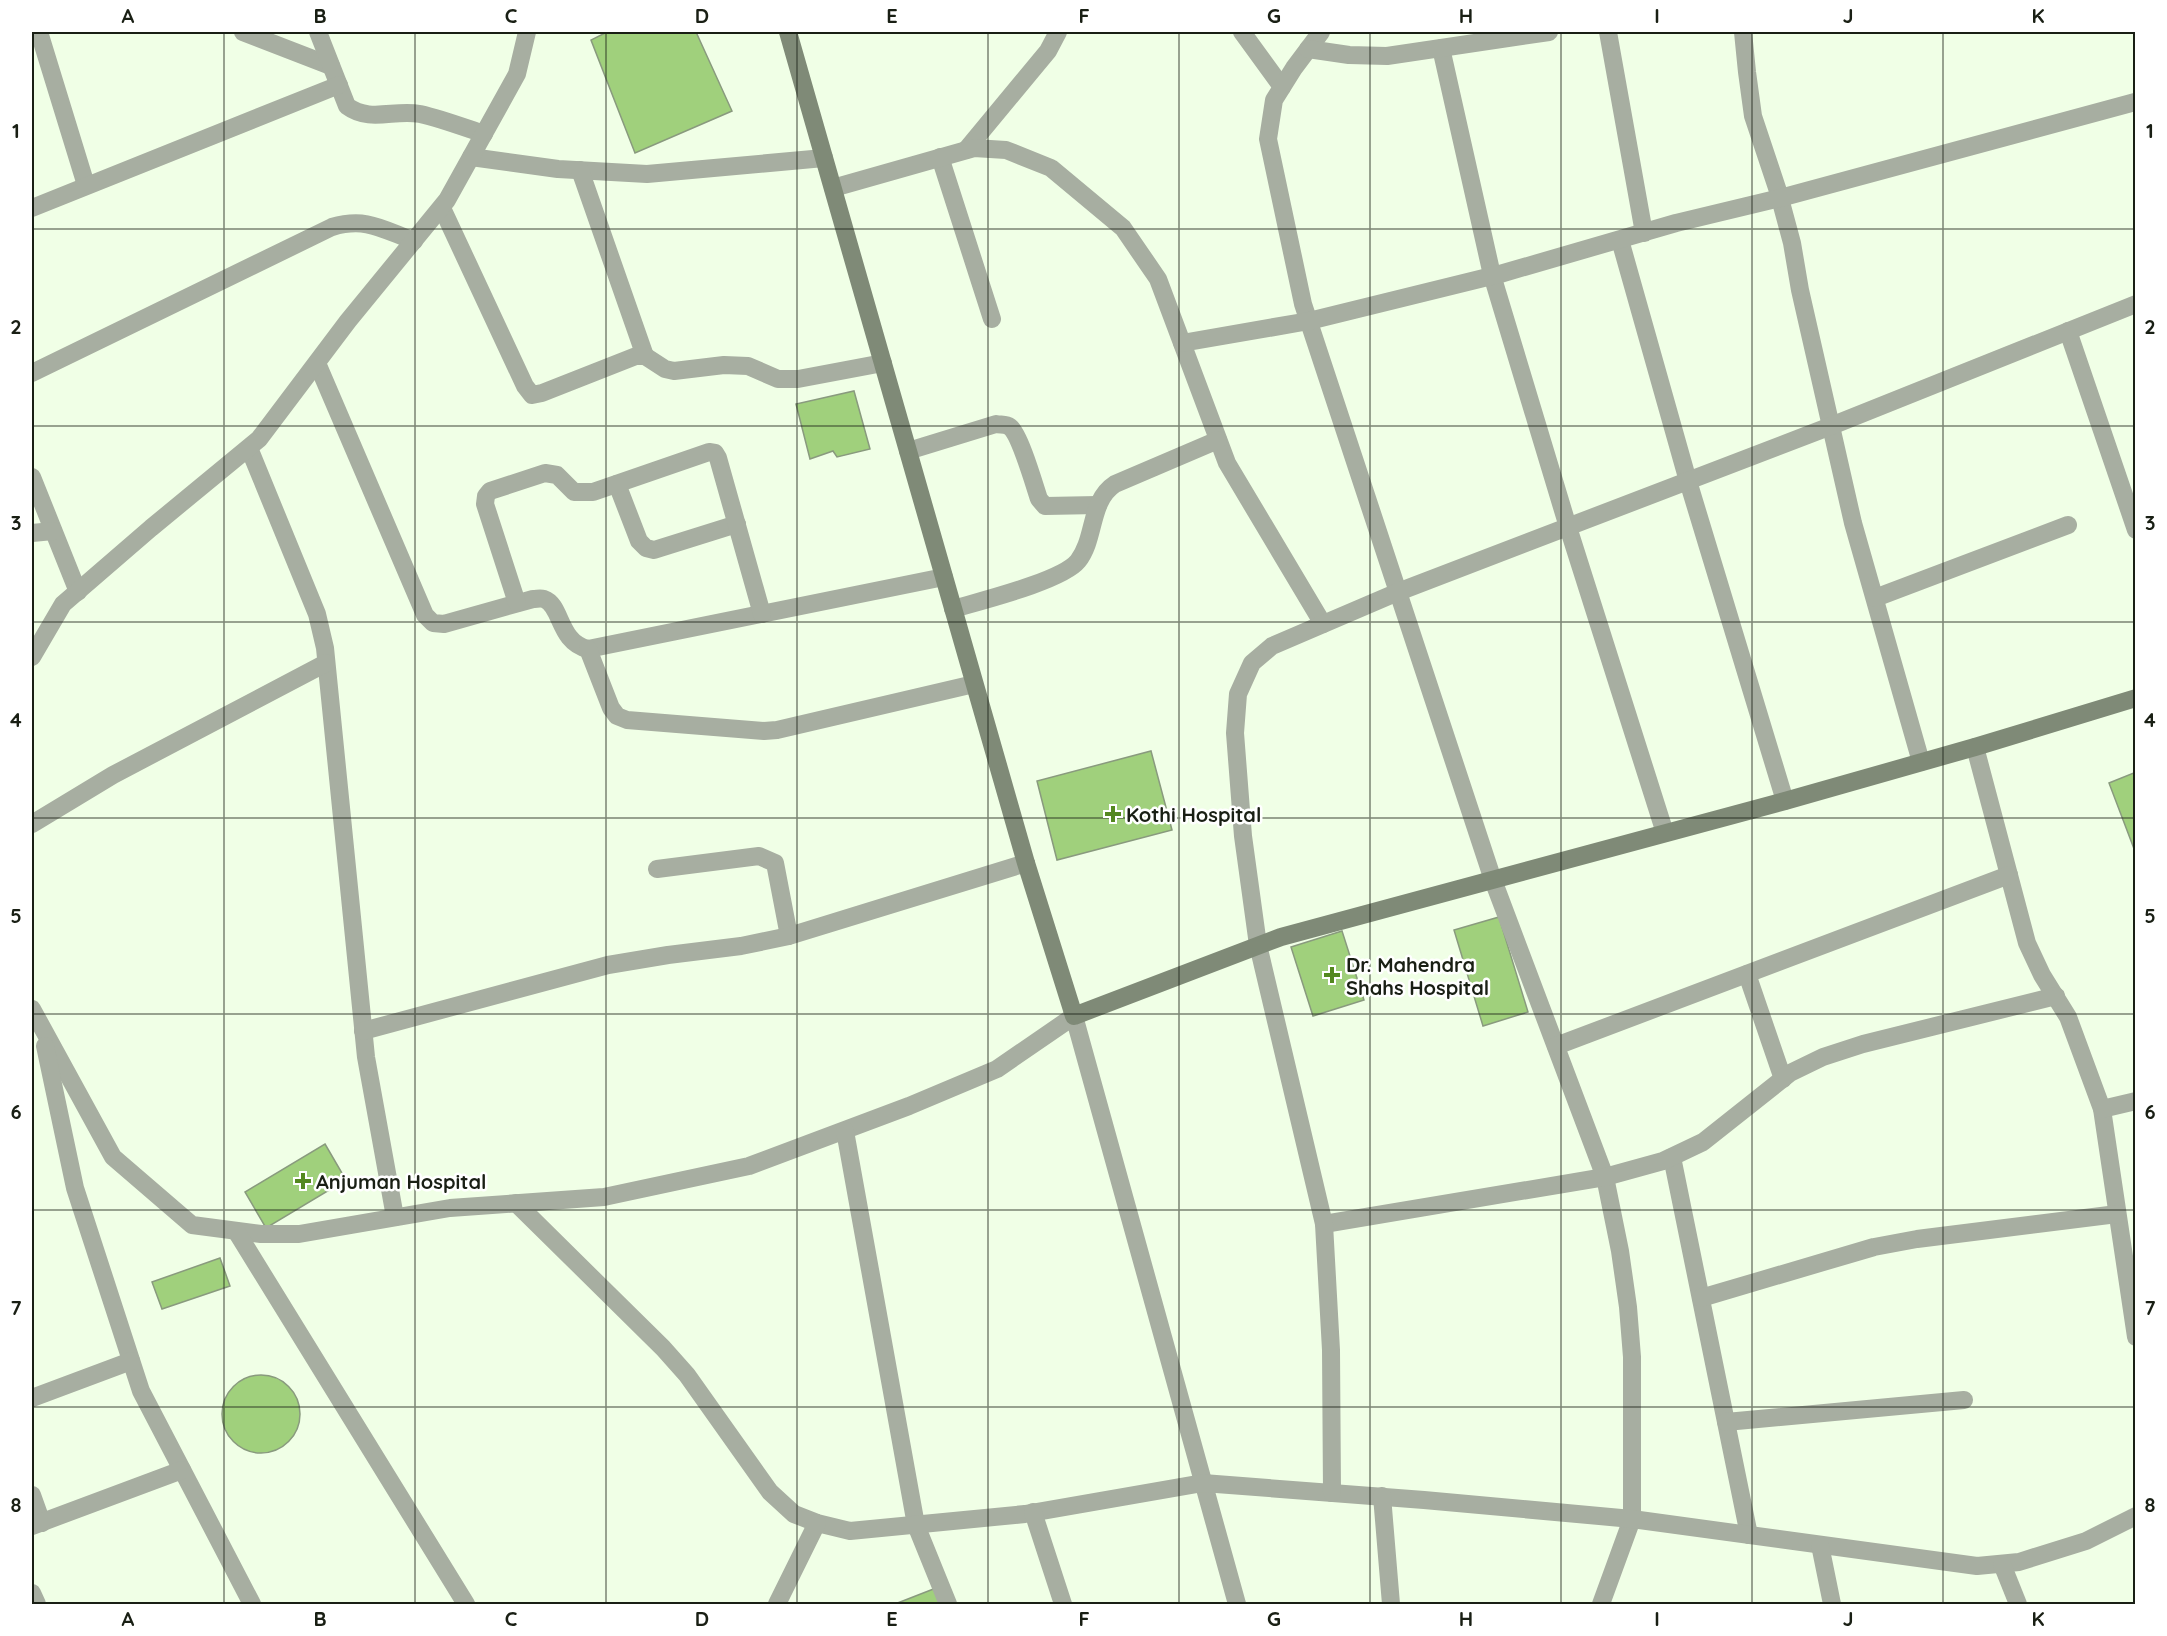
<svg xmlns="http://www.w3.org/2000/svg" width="2167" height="1636" font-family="Quicksand,sans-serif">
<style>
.building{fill:#a0d07c;stroke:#899a7e;stroke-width:1.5}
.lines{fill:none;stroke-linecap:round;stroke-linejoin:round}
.street{stroke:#a7aea1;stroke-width:18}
.secondary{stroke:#7f8a77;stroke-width:18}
.grid{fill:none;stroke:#191f14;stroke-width:1.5;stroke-opacity:0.55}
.poi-dot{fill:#548820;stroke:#fff;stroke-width:2}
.labels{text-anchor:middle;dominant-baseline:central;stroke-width:5;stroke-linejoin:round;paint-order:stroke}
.poi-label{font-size:20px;font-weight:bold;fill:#191f14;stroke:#fff;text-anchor:start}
.neatline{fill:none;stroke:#191f14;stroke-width:2}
.grid-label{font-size:20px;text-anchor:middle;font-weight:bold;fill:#191f14}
</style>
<rect width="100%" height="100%" fill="#f0ffe6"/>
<!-- building -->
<g class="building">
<polygon points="607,32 696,32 732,111 635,153 591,40"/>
<polygon points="854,391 870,449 837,457 833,451 810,459 796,404"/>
<polygon points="1151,751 1172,830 1057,860 1037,781"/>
<polygon points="2136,772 2136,854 2109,783"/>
<polygon points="1499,917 1528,1012 1483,1026 1454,930"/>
<polygon points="1342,931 1364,1000 1313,1016 1291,947"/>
<polygon points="325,1144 346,1180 266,1228 245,1192"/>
<polygon points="220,1258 230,1286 162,1309 152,1282"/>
<circle cx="261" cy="1414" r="39"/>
<polygon points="936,1588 943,1604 895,1604"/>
</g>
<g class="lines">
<!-- street -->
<g class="street">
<polyline points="39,32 86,185"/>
<polyline points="243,32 331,66"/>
<path d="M318 32 347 106C370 123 394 109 420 114 442 119 463 127 484 134"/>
<polyline points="1242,32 1282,87"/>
<polyline points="1321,32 1294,68 1274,100 1268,139 1303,304 1493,880 1605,1177 1620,1251 1628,1307 1632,1357 1632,1519 1601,1604"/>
<polyline points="1608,32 1644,233"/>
<polyline points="1743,32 1747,72 1753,116 1778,191 1792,243 1800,290 1853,523 1921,762"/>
<polyline points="1441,48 1492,275 1568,527 1665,833"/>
<polyline points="1308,49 1349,55 1387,56 1549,32"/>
<polyline points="966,150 1048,51 1058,32"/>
<polyline points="471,157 558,169 647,174 824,158"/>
<polyline points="940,157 992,319"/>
<polyline points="580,170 645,356"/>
<polyline points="833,188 974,148 1006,150 1051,168 1123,228 1158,279 1227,463 1323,624"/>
<polyline points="32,208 339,85"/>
<polyline points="442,208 525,386 532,395 542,393 636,356 645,356 665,369 674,371 724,365 748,366 778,379 798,379 883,363"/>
<polyline points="1620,240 1688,481 1785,801"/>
<polyline points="2068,331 2136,530"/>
<polyline points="1182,343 1309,321 1500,274 1676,223 1780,198 2135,102"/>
<path d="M317 363 425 615 433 623 444 624 533 599C537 599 540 598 544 599 562 605 558 642 588 649L944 577"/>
<path d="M32 373 332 227C366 217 382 229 414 241"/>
<polyline points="249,448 317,614 325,648 366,1057 395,1217"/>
<path d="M908 451 996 424C1001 425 1006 424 1010 427 1020 435 1034 484 1039 499L1045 506 1098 505"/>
<polyline points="32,477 78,592"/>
<polyline points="617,484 639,541 646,548 654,550 737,524"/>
<polyline points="32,533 53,531"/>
<polyline points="1875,598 2068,525"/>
<polyline points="517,603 485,504 486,496 490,491 545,473 557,475 574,492 593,492 709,452 715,453 718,458 762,614"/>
<path d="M953 609C980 601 1062 581 1078 561 1096 538 1089 501 1115 484L1218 440"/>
<polyline points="588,649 611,708 617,716 627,720 764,731 777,730 974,684"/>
<polyline points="32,657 63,604 151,528 259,439 348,321 447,200 517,74 527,32"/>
<polyline points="1975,747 2027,943 2042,975 2068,1017 2102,1109 2136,1337"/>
<polyline points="32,824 113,775 326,663"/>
<polyline points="657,869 759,856 775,863 789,936"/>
<polyline points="1747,974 1783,1079"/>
<polyline points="32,1009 113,1157 192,1225 261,1234 299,1234 450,1208 604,1197 749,1166 909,1106 997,1069 1074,1016 1237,1604"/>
<polyline points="363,1031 608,965 668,955 741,946 789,936 1026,863"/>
<polyline points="45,1046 75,1188 141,1391 252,1604"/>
<polyline points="1556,1046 2009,875"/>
<polyline points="2102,1109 2136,1101"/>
<polyline points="845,1131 916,1525 948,1604"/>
<polyline points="1672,1157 1749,1535"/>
<polyline points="516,1203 663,1348 687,1375 770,1492 794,1514 817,1523 850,1531 1025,1514 1203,1483 1424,1500 1632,1519 1977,1566 2019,1562 2086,1541 2136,1516"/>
<polyline points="1324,1224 1605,1177 1663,1161 1703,1142 1790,1073 1823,1057 1863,1044 2056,996"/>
<polyline points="236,1231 466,1604"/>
<polyline points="1701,1298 1874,1247 1917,1239 2117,1214"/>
<polyline points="32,1398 131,1361"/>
<polyline points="1726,1422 1964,1400"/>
<polyline points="1332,1493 1331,1350 1324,1224 1258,945 1243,836 1235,733 1238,694 1252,663 1272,646 1398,592 1831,426 2136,304"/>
<polyline points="32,1495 42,1523"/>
<polyline points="1382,1496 1391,1604"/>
<polyline points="1033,1512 1063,1604"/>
<polyline points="32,1526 182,1470"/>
<polyline points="1820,1545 1832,1604"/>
<polyline points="2002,1564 2018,1604"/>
<polyline points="32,1593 37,1604"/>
<polyline points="777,1604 817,1523"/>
</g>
<!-- secondary -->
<polyline class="secondary" points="788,32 1026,863 1074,1016 1281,937 1785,801 1975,747 2136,698"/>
</g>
<!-- grid -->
<path class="grid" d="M224 32V1604M415 32V1604M606 32V1604M797 32V1604M988 32V1604M1179 32V1604M1370 32V1604M1561 32V1604M1752 32V1604M1943 32V1604M32 229H2136M32 426H2136M32 622H2136M32 818H2136M32 1014H2136M32 1210H2136M32 1407H2136"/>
<!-- markers -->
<g class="poi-dot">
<path d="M1110 805h6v6h6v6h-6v6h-6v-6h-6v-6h6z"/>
<path d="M1329 966h6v6h6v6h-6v6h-6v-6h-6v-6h6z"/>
<path d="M300 1172h6v6h6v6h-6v6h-6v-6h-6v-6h6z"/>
</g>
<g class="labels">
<!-- poi labels -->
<g class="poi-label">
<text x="1126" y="814">Kothi Hospital</text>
<text x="1346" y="964">Dr. Mahendra<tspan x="1346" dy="23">Shahs Hospital</tspan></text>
<text x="316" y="1181">Anjuman Hospital</text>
</g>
</g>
<!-- border -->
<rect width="2167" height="1636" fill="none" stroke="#ffffff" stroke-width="66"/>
<rect x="33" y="33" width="2101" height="1570" class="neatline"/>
<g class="grid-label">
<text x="128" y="23">A</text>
<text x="320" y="23">B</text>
<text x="511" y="23">C</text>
<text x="702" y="23">D</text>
<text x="892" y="23">E</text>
<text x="1084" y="23">F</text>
<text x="1274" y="23">G</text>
<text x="1466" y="23">H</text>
<text x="1657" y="23">I</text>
<text x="1848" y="23">J</text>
<text x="2038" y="23">K</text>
<text x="16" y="138">1</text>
<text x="2150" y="138">1</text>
<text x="16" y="334">2</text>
<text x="2150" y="334">2</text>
<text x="16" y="530">3</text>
<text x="2150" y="530">3</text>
<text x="16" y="727">4</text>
<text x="2150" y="727">4</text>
<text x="16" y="923">5</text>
<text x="2150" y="923">5</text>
<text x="16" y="1119">6</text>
<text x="2150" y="1119">6</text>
<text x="16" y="1315">7</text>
<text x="2150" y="1315">7</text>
<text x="16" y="1512">8</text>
<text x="2150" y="1512">8</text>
<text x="128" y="1626">A</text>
<text x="320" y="1626">B</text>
<text x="511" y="1626">C</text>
<text x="702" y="1626">D</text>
<text x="892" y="1626">E</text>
<text x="1084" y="1626">F</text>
<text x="1274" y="1626">G</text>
<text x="1466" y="1626">H</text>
<text x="1657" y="1626">I</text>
<text x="1848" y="1626">J</text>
<text x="2038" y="1626">K</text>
</g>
</svg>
